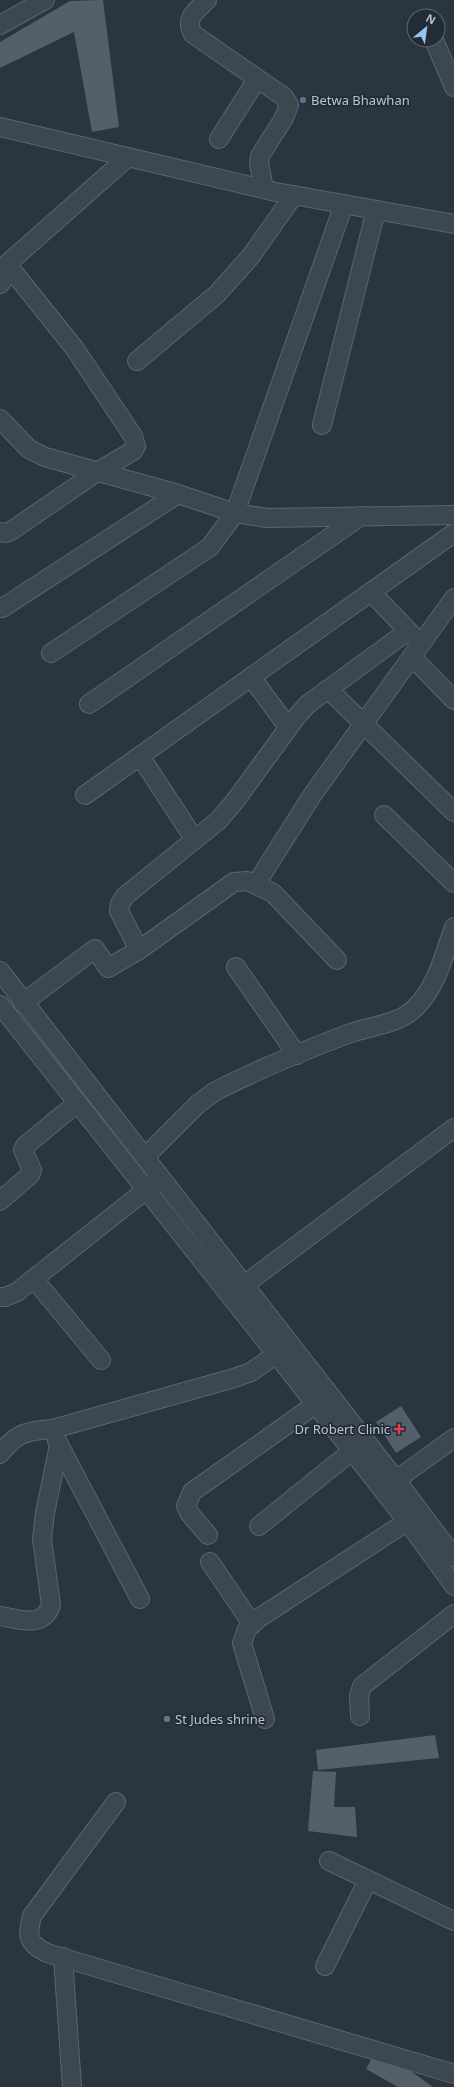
<svg xmlns="http://www.w3.org/2000/svg" width="454" height="2087" font-family="'Noto Sans',sans-serif">
<style>
.building{fill:#53606b}
.lines{fill:none;stroke-linecap:round;stroke-linejoin:round}
.minor-casing{stroke:#5b656e;stroke-width:20}
.minor{stroke:#3d4750;stroke-width:18}
.service-dot{fill:#5c6f8a;stroke:#222c36;stroke-width:1.5}
.health-dot{fill:#e0444e;stroke:#222c36;stroke-width:1.5}
.worship-dot{fill:#6b7280;stroke:#222c36;stroke-width:1.5}
.labels{text-anchor:middle;dominant-baseline:central;stroke-width:3.5;stroke-linejoin:round;paint-order:stroke}
.poi-label{font-size:13px;fill:#bac2ca;stroke:#222c36;text-anchor:start}
</style>
<rect width="100%" height="100%" fill="#293540"/>
<!-- building -->
<g class="building">
<polygon points="103,0 119,127 92,132 74,32 0,68 0,42 70,1"/>
<polygon points="401,1406 421,1437 396,1453 376,1422"/>
<polygon points="435,1735 439,1758 318,1770 316,1750"/>
<polygon points="313,1771 336,1772 334,1807 355,1807 357,1837 308,1831"/>
<polygon points="375,2053 391,2057 433,2087 398,2087 366,2069"/>
</g>
<g class="lines">
<!-- minor casing -->
<g class="minor-casing">
<g id="minor">
<path d="M207 0C196 11 184 18 193 34L284 97 289 105 284 118 260 156 259 163 264 189"/>
<polyline points="0,25 45,0"/>
<polyline points="434,40 454,87"/>
<polyline points="0,127 276,192 454,224"/>
<polyline points="219,139 257,79"/>
<polyline points="0,284 11,269"/>
<polyline points="137,361 217,294 251,256 294,195"/>
<polyline points="0,419 29,449 45,457 178,494 235,513 267,518 454,515"/>
<polyline points="322,425 376,210"/>
<polyline points="0,532 6,533 11,531 97,472 133,451 136,446 133,436 75,349 7,264 127,158"/>
<polyline points="371,592 416,639"/>
<polyline points="2,608 178,494"/>
<polyline points="51,653 210,547 235,513 344,204"/>
<polyline points="412,657 454,700"/>
<polyline points="251,677 288,727"/>
<polyline points="328,689 454,812"/>
<polyline points="89,704 361,516"/>
<polyline points="140,756 195,840"/>
<polyline points="85,795 454,533"/>
<polyline points="384,815 454,883"/>
<polyline points="256,884 313,794 454,598"/>
<polyline points="139,950 119,911 120,904 125,896 219,820 235,801 297,716 308,704 408,631"/>
<polyline points="236,967 297,1055"/>
<polyline points="0,971 396,1480 454,1557"/>
<polyline points="23,1003 95,949 108,968 139,950 234,882 247,881 273,893 337,960"/>
<polyline points="0,1005 277,1355 407,1521 454,1586"/>
<path d="M145 1157 198 1104 214 1092C256 1070 303 1051 348 1034 369 1026 398 1025 415 1008 437 987 444 954 454 927"/>
<polyline points="0,1201 30,1175 32,1170 23,1150 25,1146 77,1103"/>
<polyline points="34,1279 101,1360"/>
<polyline points="244,1285 454,1128"/>
<polyline points="0,1297 5,1297 17,1292 156,1182"/>
<polyline points="57,1441 140,1599"/>
<path d="M0 1454C17 1432 27 1431 53 1429L234 1378 251 1372 287 1347"/>
<polyline points="396,1480 454,1438"/>
<polyline points="259,1526 352,1451"/>
<polyline points="208,1535 190,1514 186,1506 192,1492 316,1404"/>
<polyline points="210,1562 252,1624"/>
<path d="M0 1616C19 1619 43 1629 51 1605L42 1539 45 1513 59 1445"/>
<polyline points="360,1716 359,1696 362,1686 454,1614"/>
<polyline points="265,1719 242,1643 247,1629 259,1618 417,1515"/>
<path d="M116 1802 32 1916C27 1937 27 1943 47 1953L454 2074"/>
<polyline points="329,1861 454,1921"/>
<polyline points="63,1957 72,2087"/>
<polyline points="325,1966 368,1880"/>
</g>
</g>
<!-- minor -->
<use href="#minor" class="minor"/>
</g>
<!-- markers -->
<circle class="service-dot" cx="303" cy="100" r="4"/>
<path class="health-dot" d="M397 1423h4v4h4v4h-4v4h-4v-4h-4v-4h4z"/>
<circle class="worship-dot" cx="167" cy="1719" r="4"/>
<g class="labels">
<!-- poi labels -->
<g class="poi-label">
<text x="311" y="100">Betwa Bhawhan</text>
<text x="390" y="1429" text-anchor="end">Dr Robert Clinic</text>
<text x="175" y="1719">St Judes shrine</text>
</g>
</g>
<!-- north arrow -->
<g transform="translate(426 28) rotate(29)"><circle r="19" fill="#222c36" stroke="#5f6871"/>
<path d="M0-3L7 15L0 10L-7 15Z" fill="#9ac3ef"/>
<text y="-6" font-size="11" font-weight="bold" text-anchor="middle" fill="#bac2ca">N</text>
</g>
</svg>
